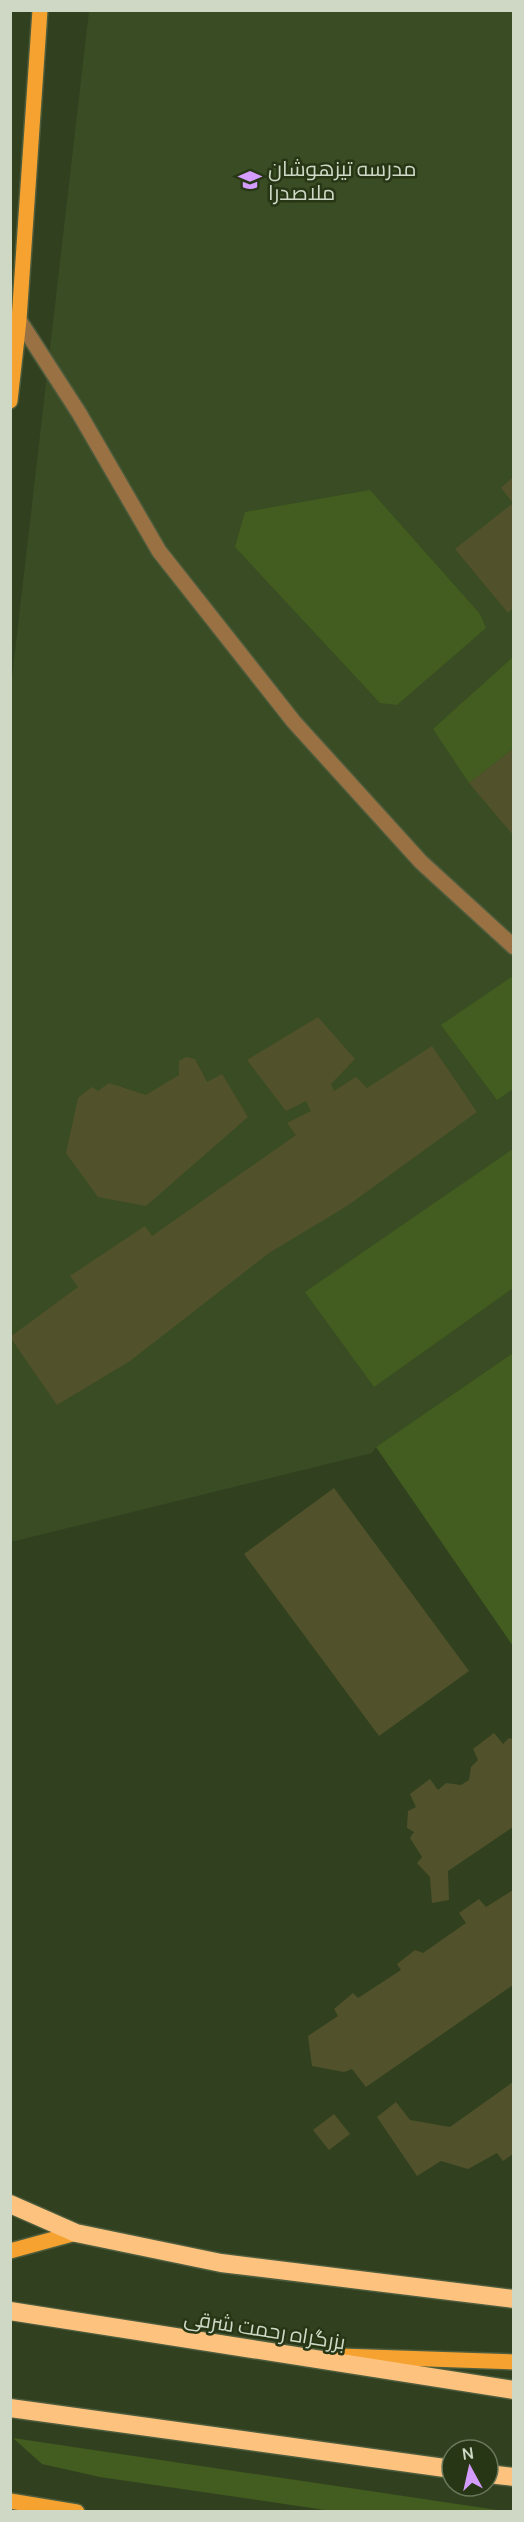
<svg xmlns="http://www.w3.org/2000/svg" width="524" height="2522" font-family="Manrope,Cairo,sans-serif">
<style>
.built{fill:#394c23}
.green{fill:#425d1f}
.building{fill:#51522b}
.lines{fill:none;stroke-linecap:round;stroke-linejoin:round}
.minor-casing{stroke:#4d5c3d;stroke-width:18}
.major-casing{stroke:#4d5c3d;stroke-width:18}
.highway-casing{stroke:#4d5c3d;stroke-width:21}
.minor{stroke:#997142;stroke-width:15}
.major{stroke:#f5a231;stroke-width:15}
.highway{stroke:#fdc27e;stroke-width:18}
.labels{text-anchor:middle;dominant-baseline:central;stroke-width:5;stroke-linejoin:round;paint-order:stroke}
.poi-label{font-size:21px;fill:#ced8c4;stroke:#273615;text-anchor:start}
.street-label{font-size:21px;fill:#ced8c4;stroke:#273615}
</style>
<rect width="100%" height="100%" fill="#31411f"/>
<!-- built -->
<polygon class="built" points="89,11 513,11 513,1353 376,1447 372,1453 11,1542 10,695"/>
<!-- green -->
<g class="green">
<polygon points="370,490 480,614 486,628 397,705 380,703 235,547 245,512"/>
<polygon points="513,657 513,749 469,783 433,729"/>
<polygon points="513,976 513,1089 497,1100 441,1025"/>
<polygon points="513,1149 513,1288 374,1387 305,1292"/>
<polygon points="513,1353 513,1646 376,1447"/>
<polygon points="13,2438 504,2511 332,2511 100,2477 42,2464"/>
</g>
<!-- building -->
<g class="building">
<polygon points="513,477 513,608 508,613 455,549 513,503 501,488"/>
<polygon points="513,749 513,835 469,783"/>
<polygon points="318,1017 355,1059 331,1084 334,1091 356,1077 367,1088 432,1046 477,1112 347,1206 269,1253 130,1361 57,1405 10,1337 78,1287 70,1276 145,1226 152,1236 296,1135 287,1123 311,1111 306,1101 286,1111 247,1060"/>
<polygon points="186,1057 195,1059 207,1082 222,1074 248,1117 146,1206 98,1197 66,1153 78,1098 92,1087 98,1091 109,1083 146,1095 179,1075 179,1061"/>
<polygon points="334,1488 469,1671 379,1736 244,1554"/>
<polygon points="494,1733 503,1744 509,1738 513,1739 513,1827 448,1871 449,1900 432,1903 430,1877 417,1863 422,1857 410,1838 414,1832 407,1828 408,1811 416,1807 410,1794 430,1779 438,1790 446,1783 461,1785 469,1780 471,1767 478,1760 473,1749"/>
<polygon points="513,1890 513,1985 366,2087 352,2069 344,2072 312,2066 308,2036 338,2016 334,2009 353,1993 358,1998 401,1970 397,1964 415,1950 423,1953 466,1923 459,1913 479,1899 486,1907"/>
<polygon points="513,2082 513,2154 503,2161 497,2153 468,2169 441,2161 417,2176 377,2117 396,2102 410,2120 450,2127"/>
<polygon points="334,2114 350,2134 329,2150 313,2130"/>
</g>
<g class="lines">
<!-- minor casing -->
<g class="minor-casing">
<polyline id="minor" points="19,320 79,413 159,551 294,722 421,862 514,947"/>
</g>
<!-- major casing -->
<g class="major-casing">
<g id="major">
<polyline points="10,401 19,320 40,10"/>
<polyline points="10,2251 76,2233"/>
<polyline points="340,2356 514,2362"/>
<polyline points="10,2501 77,2512"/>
</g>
</g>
<!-- highway casing -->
<g class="highway-casing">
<g id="highway">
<polyline points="10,2204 76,2233 221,2263 514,2299"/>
<polyline points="10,2311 514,2390"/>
<polyline points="10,2408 452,2469"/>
<polyline points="488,2474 514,2477"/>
</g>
</g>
<!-- minor -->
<use href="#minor" class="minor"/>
<!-- major -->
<use href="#major" class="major"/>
<!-- highway -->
<use href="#highway" class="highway"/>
</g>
<!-- icons -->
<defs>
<g id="school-bare" transform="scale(1.8)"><path d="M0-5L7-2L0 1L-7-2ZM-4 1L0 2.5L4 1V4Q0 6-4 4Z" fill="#d39cfd" stroke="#273615" stroke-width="2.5" paint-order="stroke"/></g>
</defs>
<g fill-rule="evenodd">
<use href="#school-bare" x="250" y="180"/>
</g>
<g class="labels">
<!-- poi labels -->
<g class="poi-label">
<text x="268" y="168">مدرسه تیزهوشان<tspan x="268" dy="24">ملاصدرا</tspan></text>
</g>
<!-- street labels -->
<g class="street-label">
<text transform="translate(265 2329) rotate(9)">بزرگراه رحمت شرقی</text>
</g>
</g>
<!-- border -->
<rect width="524" height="2522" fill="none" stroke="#ced8c4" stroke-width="24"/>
<!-- north arrow -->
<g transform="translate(470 2468) rotate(352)"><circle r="28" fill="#273615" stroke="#6a775b" stroke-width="1.5"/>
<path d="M0-4.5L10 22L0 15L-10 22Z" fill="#d39cfd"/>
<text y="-9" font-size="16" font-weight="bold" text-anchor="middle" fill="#ced8c4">N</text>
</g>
</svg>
